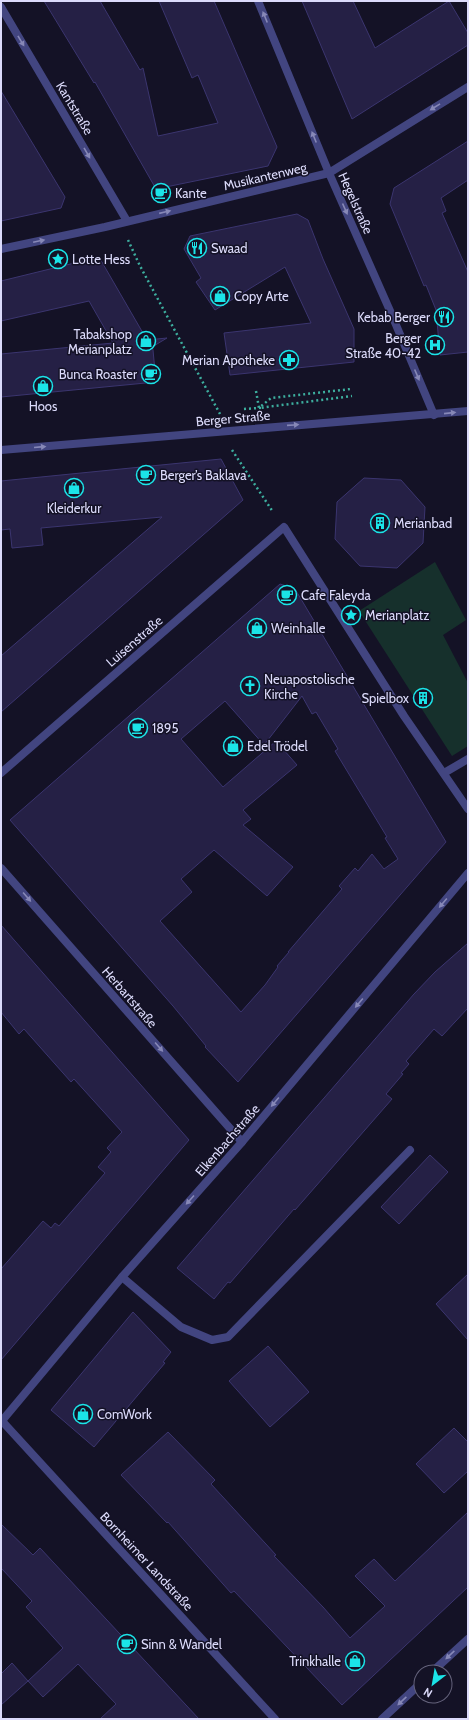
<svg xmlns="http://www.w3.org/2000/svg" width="469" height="1720" font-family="Cabin,sans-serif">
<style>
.green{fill:#16302c}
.building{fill:#252045;stroke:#3b356f;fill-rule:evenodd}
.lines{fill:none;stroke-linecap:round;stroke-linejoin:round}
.path{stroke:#3dae9e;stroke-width:2.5;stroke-dasharray:2 3;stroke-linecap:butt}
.lane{stroke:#424580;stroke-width:8}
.street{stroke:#424580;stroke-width:8}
.oneway{fill:#8788b7}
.labels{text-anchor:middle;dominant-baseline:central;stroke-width:3;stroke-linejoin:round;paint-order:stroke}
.street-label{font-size:13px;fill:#dcdbfb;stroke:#141226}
.poi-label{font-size:13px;fill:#dcdbfb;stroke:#141226;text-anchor:start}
</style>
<rect width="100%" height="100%" fill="#141226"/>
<!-- green -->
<polygon class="green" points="435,562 466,620 443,635 468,683 468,746 452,756 359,611"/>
<!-- building -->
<g class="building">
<polygon points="44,1 100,1 140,70 143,68 158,136 218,123 198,75 192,78 159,1 214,1 277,147 268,166 156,189 95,82 94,83"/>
<polygon points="302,1 353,1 375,48 449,1 468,33 468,45 352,119"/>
<polygon points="1,91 65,197 61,208 1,221"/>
<polygon points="468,141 468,180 441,198 446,211 442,213 468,272 468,352 440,355 436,310 426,285 424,286 390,204 394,188"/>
<polygon points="297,214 308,220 323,259 354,329 354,362 230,375 224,333 311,323 285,267 215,310 196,282 201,278 184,249 190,236"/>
<polygon points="99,257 147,340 167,338 152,347 153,350 156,382 1,397 1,354 113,343 89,301 1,321 1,281"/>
<polygon points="221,459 243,500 1,712 1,656 162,517 41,528 43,545 12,548 10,529 1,530 1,481"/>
<polygon points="364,478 401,480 425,507 423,543 397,568 360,566 335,539 337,502"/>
<path d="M280 584 295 589 446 842 238 1082 205 1047 206 1046 173 1006 10 820ZM302 696 312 714 316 712 338 749 335 751 387 837 385 838 398 859 384 869 372 854 358 871 355 868 339 886 342 889 288 952H289L277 966 278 967 265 985 241 1012 160 921 192 892 181 879 214 850 267 896 293 867 243 825 251 819 243 810 297 765 276 741 223 787 181 739 225 701 264 745Z"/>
<polygon points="1,925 189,1140 1,1360 1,1269 43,1221 51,1228 55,1223 59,1226 105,1173 98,1167 111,1152 107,1148 122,1132 74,1079 71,1082 24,1029 19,1034 1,1012"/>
<polygon points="468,943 468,1008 442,1036 434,1029 406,1061 409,1064 401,1073 403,1074 386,1094 392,1099 295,1210 294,1209 230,1283 228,1282 214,1299 177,1268 414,994 435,972"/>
<polygon points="430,1155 448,1172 399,1224 381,1207"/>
<polygon points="468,1274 468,1340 436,1304"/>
<polygon points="133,1312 171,1352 163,1362 165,1363 94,1447 51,1410"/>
<polygon points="268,1346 309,1392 270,1427 229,1381"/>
<polygon points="454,1428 468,1442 468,1471 444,1493 416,1464"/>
<polygon points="168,1432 215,1480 211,1484 276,1555 274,1556 323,1607 350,1638 385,1606 355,1576 374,1559 395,1581 468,1512 468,1587 342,1705 234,1591 231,1593 168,1522 167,1523 121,1475"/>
<polygon points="1,1524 33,1555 40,1548 199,1719 100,1719 116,1704 78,1664 43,1697 28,1681 63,1648 26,1607 32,1601 1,1568"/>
<polygon points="12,1663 28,1681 1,1705 1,1674"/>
</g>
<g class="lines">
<!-- path -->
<g class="path">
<polyline points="128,240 140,266 220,414"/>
<polyline points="256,391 259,408 352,396"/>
<polyline points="261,408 259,408 271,398 351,389"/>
<polyline points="244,409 259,408"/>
<polyline points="232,450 273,512"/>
</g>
<!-- lane -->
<polyline class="lane" points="122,1277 181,1327 212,1340 228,1337 410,1150"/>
<!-- street -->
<g class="street">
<polyline points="258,1 329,173 391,313 434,415"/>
<polyline points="1,7 127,221"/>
<polyline points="1,249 105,227 329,173 468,87"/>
<polyline points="1,450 468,411"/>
<polyline points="1,773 284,527 404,716 468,809"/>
<polyline points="444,773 468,759"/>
<polyline points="1,868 242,1142"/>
<polyline points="1,1420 275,1719"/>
<polyline points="1,1422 122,1277 242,1142 468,873"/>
<polyline points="432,1672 468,1639"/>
<polyline points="382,1719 421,1683"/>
</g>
</g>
<!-- one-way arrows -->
<defs><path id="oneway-solid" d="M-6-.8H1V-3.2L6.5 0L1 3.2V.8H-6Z"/></defs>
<g class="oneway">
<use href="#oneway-solid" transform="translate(265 17) rotate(-112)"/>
<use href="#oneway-solid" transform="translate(21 41) rotate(59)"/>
<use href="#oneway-solid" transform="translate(435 107) rotate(148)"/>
<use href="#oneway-solid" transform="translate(314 137) rotate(-112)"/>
<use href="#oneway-solid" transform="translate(87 153) rotate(60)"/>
<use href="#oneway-solid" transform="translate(345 209) rotate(66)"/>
<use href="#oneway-solid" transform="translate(165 212) rotate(-13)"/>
<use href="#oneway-solid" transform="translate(39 241) rotate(-12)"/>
<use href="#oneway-solid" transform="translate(417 375) rotate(67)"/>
<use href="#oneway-solid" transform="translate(450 413) rotate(-6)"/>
<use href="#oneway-solid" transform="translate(293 425) rotate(-4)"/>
<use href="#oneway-solid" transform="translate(40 447) rotate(-5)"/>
<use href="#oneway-solid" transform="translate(27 897) rotate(49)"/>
<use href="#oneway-solid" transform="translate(443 903) rotate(130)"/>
<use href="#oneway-solid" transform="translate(359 1003) rotate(130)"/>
<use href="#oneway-solid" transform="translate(159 1047) rotate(49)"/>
<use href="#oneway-solid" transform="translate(275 1102) rotate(130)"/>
<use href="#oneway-solid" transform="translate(190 1200) rotate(132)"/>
<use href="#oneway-solid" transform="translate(450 1655) rotate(137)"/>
<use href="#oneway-solid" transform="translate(402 1701) rotate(137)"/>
</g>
<!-- icons -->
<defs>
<g id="cafe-ring" transform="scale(1)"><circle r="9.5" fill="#141226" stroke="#1be4e8" stroke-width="1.5"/><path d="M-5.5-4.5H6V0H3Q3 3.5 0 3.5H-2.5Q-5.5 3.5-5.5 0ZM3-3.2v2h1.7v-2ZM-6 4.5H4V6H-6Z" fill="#1be4e8"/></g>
<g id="restaurant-ring" transform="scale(1)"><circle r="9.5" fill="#141226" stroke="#1be4e8" stroke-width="1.5"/><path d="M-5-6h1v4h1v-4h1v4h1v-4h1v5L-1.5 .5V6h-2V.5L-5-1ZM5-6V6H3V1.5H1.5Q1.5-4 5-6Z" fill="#1be4e8"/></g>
<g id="sight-ring" transform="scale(1)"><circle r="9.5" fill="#141226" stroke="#1be4e8" stroke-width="1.5"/><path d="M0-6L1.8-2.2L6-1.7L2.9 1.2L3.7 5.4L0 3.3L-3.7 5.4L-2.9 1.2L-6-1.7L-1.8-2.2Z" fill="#1be4e8"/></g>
<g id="shop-ring" transform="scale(1)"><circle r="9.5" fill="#141226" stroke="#1be4e8" stroke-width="1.5"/><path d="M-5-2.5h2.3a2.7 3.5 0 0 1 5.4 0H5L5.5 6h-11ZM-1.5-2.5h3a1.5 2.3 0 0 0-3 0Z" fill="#1be4e8"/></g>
<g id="hospital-ring" transform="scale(1)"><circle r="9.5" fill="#141226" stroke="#1be4e8" stroke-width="1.5"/><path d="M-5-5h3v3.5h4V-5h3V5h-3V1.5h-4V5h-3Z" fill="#1be4e8"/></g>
<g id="pharmacy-ring" transform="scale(1)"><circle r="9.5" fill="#141226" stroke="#1be4e8" stroke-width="1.5"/><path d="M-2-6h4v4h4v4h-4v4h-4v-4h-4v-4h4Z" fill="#1be4e8"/></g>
<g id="building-ring" transform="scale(1)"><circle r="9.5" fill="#141226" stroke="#1be4e8" stroke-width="1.5"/><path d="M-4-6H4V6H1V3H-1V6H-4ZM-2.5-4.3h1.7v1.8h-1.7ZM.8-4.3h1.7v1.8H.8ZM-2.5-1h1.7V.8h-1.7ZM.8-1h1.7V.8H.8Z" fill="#1be4e8"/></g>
<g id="church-ring" transform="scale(1)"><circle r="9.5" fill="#141226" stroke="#1be4e8" stroke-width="1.5"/><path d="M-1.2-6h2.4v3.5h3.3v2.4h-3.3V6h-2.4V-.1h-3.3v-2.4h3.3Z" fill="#1be4e8"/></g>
</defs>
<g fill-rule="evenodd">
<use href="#cafe-ring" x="161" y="193"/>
<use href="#restaurant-ring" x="197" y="248"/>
<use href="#sight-ring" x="58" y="259"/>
<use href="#shop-ring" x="220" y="296"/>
<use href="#restaurant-ring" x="444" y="317"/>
<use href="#shop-ring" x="146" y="341"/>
<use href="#hospital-ring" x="435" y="345"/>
<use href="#pharmacy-ring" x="289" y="360"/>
<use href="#cafe-ring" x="151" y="374"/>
<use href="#shop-ring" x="43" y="386"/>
<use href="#cafe-ring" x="146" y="475"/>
<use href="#shop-ring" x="74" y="488"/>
<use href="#building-ring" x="380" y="523"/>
<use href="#cafe-ring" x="287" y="595"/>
<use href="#sight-ring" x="351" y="615"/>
<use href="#shop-ring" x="257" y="628"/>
<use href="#church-ring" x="250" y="686"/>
<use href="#building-ring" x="423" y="698"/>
<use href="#cafe-ring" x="138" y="728"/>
<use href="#shop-ring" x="233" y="746"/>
<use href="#shop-ring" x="83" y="1414"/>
<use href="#cafe-ring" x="127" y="1644"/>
<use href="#shop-ring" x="355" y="1661"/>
</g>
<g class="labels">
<!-- street labels -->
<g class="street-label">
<text transform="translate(75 108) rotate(59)">Kantstraße</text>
<text transform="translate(265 176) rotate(-13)">Musikantenweg</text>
<text transform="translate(356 203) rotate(66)">Hegelstraße</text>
<text transform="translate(233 418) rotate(-5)">Berger Straße</text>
<text transform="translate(134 641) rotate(-41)">Luisenstraße</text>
<text transform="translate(130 997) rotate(49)">Herbartstraße</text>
<text transform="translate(227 1140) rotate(-49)">Elkenbachstraße</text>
<text transform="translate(147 1561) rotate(47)">Bornheimer Landstraße</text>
</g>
<!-- poi labels -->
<g class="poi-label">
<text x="175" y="193">Kante</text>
<text x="211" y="248">Swaad</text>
<text x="72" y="259">Lotte Hess</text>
<text x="234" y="296">Copy Arte</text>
<text x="430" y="317" text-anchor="end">Kebab Berger</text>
<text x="132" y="334" text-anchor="end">Tabakshop<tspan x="132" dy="15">Merianplatz</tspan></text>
<text x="421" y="338" text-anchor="end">Berger<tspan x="421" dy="15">Straße 40-42</tspan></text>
<text x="275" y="360" text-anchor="end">Merian Apotheke</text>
<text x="137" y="374" text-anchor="end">Bunca Roaster</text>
<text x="43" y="406" text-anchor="middle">Hoos</text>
<text x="160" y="475">Berger’s Baklava</text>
<text x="74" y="508" text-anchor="middle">Kleiderkur</text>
<text x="394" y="523">Merianbad</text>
<text x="301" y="595">Cafe Faleyda</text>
<text x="365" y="615">Merianplatz</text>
<text x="271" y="628">Weinhalle</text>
<text x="264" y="679">Neuapostolische<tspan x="264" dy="15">Kirche</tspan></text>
<text x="409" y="698" text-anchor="end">Spielbox</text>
<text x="152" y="728">1895</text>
<text x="247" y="746">Edel Trödel</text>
<text x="97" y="1414">ComWork</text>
<text x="141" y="1644">Sinn &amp; Wandel</text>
<text x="341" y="1661" text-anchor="end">Trinkhalle</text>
</g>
</g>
<!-- border -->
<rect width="469" height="1720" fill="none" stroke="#dcdbfb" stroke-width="4"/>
<!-- north arrow -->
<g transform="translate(433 1684) rotate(211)"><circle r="19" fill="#141226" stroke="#64627b"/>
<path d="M0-3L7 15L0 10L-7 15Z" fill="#1be4e8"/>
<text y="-6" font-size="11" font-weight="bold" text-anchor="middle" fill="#dcdbfb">N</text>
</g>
</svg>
